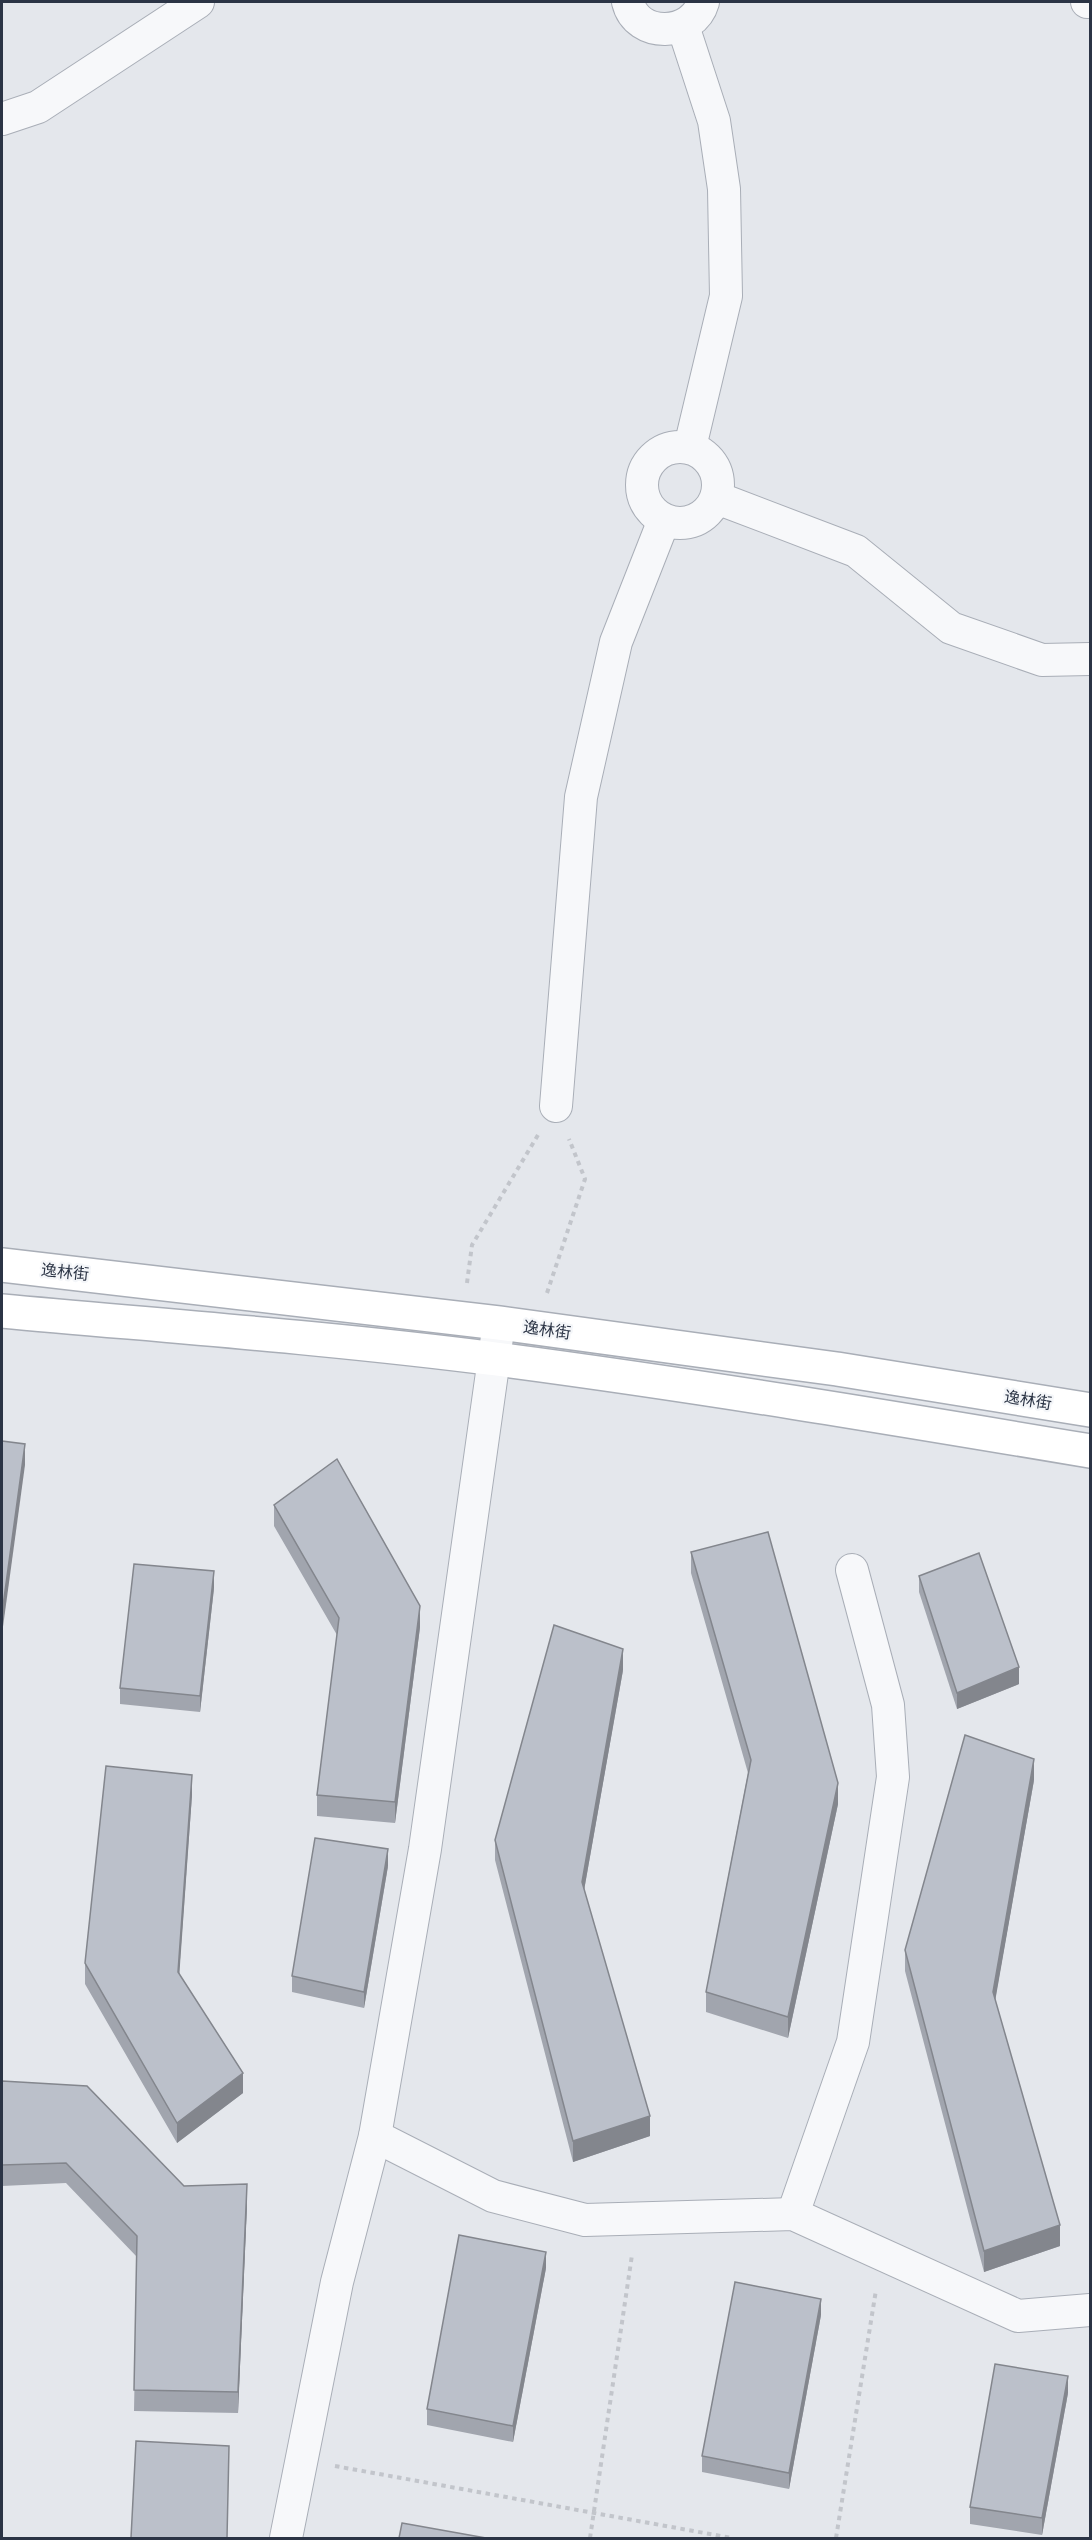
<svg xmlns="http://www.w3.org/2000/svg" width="1092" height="2540" font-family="'Public Sans','Noto Sans SC',sans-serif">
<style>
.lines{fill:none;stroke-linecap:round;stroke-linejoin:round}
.street-casing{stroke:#a9aeb7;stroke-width:34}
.secondary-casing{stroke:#a9aeb7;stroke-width:36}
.path{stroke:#c2c5cb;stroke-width:4;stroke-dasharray:4.5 4.5;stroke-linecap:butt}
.street{stroke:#f7f8fa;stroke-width:32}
.secondary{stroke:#fff;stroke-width:33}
.wall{fill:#a1a5ae}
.shaded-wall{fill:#83868d}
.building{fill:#bbc0ca;stroke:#83868d;stroke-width:1.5}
.labels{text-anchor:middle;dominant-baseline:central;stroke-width:4.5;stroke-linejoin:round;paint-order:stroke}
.street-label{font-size:16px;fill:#2b3445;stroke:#f4f6f9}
</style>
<rect width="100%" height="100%" fill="#e4e7ec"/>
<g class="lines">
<!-- street casing -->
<g class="street-casing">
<g id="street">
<path d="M628 2C637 39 693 37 703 2"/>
<polyline points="1087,2 1090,2"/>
<polyline points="683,26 714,121 724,189 726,296 690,447"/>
<polyline points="2,119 38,107 198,2"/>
<circle cx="680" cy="485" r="38"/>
<polyline points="717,498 856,551 951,628 1042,660 1090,659"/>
<polyline points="556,1106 581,797 616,642 664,520"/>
<polyline points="375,2136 493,2196 585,2220 793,2214 1018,2316 1090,2310"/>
<polyline points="793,2214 853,2042 893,1777 888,1705 852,1570"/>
<polyline points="286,2538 337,2282 375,2136 425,1849 499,1323"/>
</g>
</g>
<!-- secondary casing -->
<g class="secondary-casing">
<g id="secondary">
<polyline points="2,1265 499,1323 837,1369 1090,1410"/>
<path d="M2 1311C166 1326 332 1338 496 1359 695 1385 893 1418 1090 1451"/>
</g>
</g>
<!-- path -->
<g class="path">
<polyline points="467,1283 472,1245 538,1135"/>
<polyline points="547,1293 585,1179 569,1139"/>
<polyline points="335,2466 732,2538"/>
<polyline points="590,2538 632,2255"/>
<polyline points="836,2538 876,2290"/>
</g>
<!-- street -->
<use href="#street" class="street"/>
<!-- secondary -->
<use href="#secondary" class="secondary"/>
</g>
<!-- wall -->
<g class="wall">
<polygon points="274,1505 420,1627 395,1823 317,1816 317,1795 337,1635 274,1526"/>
<polygon points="691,1552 838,1804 788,2038 706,2012 706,1992 748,1773 691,1573"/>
<polygon points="919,1576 1019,1684 957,1709 919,1592"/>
<polygon points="214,1588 200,1712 120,1704 120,1688"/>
<polygon points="623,1670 584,1890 650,2136 573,2162 495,1860 495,1840"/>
<polygon points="1034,1780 995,2000 1060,2246 984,2272 905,1971 905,1950"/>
<polygon points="192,1795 179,1974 243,2093 177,2143 85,1984 85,1963"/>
<polygon points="388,1866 364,2008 292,1992 292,1976"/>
<polygon points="2,2081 184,2186 247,2205 238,2413 134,2411 137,2257 66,2183 2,2186"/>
<polygon points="546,2268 513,2442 427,2425 427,2409"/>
<polygon points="821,2315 789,2489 702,2472 702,2456"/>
<polygon points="1068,2393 1042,2535 970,2524 970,2507"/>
</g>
<!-- shaded-wall -->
<g class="shaded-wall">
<polygon points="25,1444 25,1465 2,1634 2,1613"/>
<polygon points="214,1571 214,1588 200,1712 200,1696"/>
<polygon points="420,1606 420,1627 395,1823 395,1802"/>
<polygon points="623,1649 623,1670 582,1902 582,1882"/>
<polygon points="1019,1667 1019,1684 957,1709 957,1693"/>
<polygon points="1034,1759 1034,1780 993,2013 993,1992"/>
<polygon points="192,1775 192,1795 178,1993 178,1972"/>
<polygon points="838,1783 838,1804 788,2038 788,2017"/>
<polygon points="388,1849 388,1866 364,2008 364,1992"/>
<polygon points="243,2073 243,2093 177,2143 177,2123"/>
<polygon points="650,2116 650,2136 573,2162 573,2141"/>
<polygon points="247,2184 247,2205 238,2413 238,2392"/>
<polygon points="1060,2225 1060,2246 984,2272 984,2251"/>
<polygon points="546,2252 546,2268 513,2442 513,2426"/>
<polygon points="821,2299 821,2315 789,2489 789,2473"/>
<polygon points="1068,2376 1068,2393 1042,2535 1042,2518"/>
</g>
<!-- building -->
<g class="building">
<polygon points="2,1441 25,1444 2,1613"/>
<polygon points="337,1459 420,1606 395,1802 317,1795 339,1618 274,1505"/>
<polygon points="768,1532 838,1783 788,2017 706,1992 751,1760 691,1552"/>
<polygon points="979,1553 1019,1667 957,1693 919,1576"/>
<polygon points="134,1564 214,1571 200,1696 120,1688"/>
<polygon points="554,1625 623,1649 582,1882 650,2116 573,2141 495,1840"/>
<polygon points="965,1735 1034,1759 993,1992 1060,2225 984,2251 905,1950"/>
<polygon points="106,1766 192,1775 178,1972 243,2073 177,2123 85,1963"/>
<polygon points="315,1838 388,1849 364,1992 292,1976"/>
<polygon points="2,2081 87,2086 184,2186 247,2184 238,2392 134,2390 137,2236 66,2163 2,2165"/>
<polygon points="459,2235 546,2252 513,2426 427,2409"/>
<polygon points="735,2282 821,2299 789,2473 702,2456"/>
<polygon points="995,2364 1068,2376 1042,2518 970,2507"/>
<polygon points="136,2441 229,2446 227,2538 131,2538"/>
<polygon points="402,2523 486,2538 399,2538"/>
</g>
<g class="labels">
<!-- street labels -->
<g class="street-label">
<text transform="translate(65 1272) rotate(6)">逸林街</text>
<text transform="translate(547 1330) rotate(8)">逸林街</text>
<text transform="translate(1028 1400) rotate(9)">逸林街</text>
</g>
</g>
<!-- border -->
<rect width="1092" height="2540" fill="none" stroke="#2b3445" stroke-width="6"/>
</svg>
